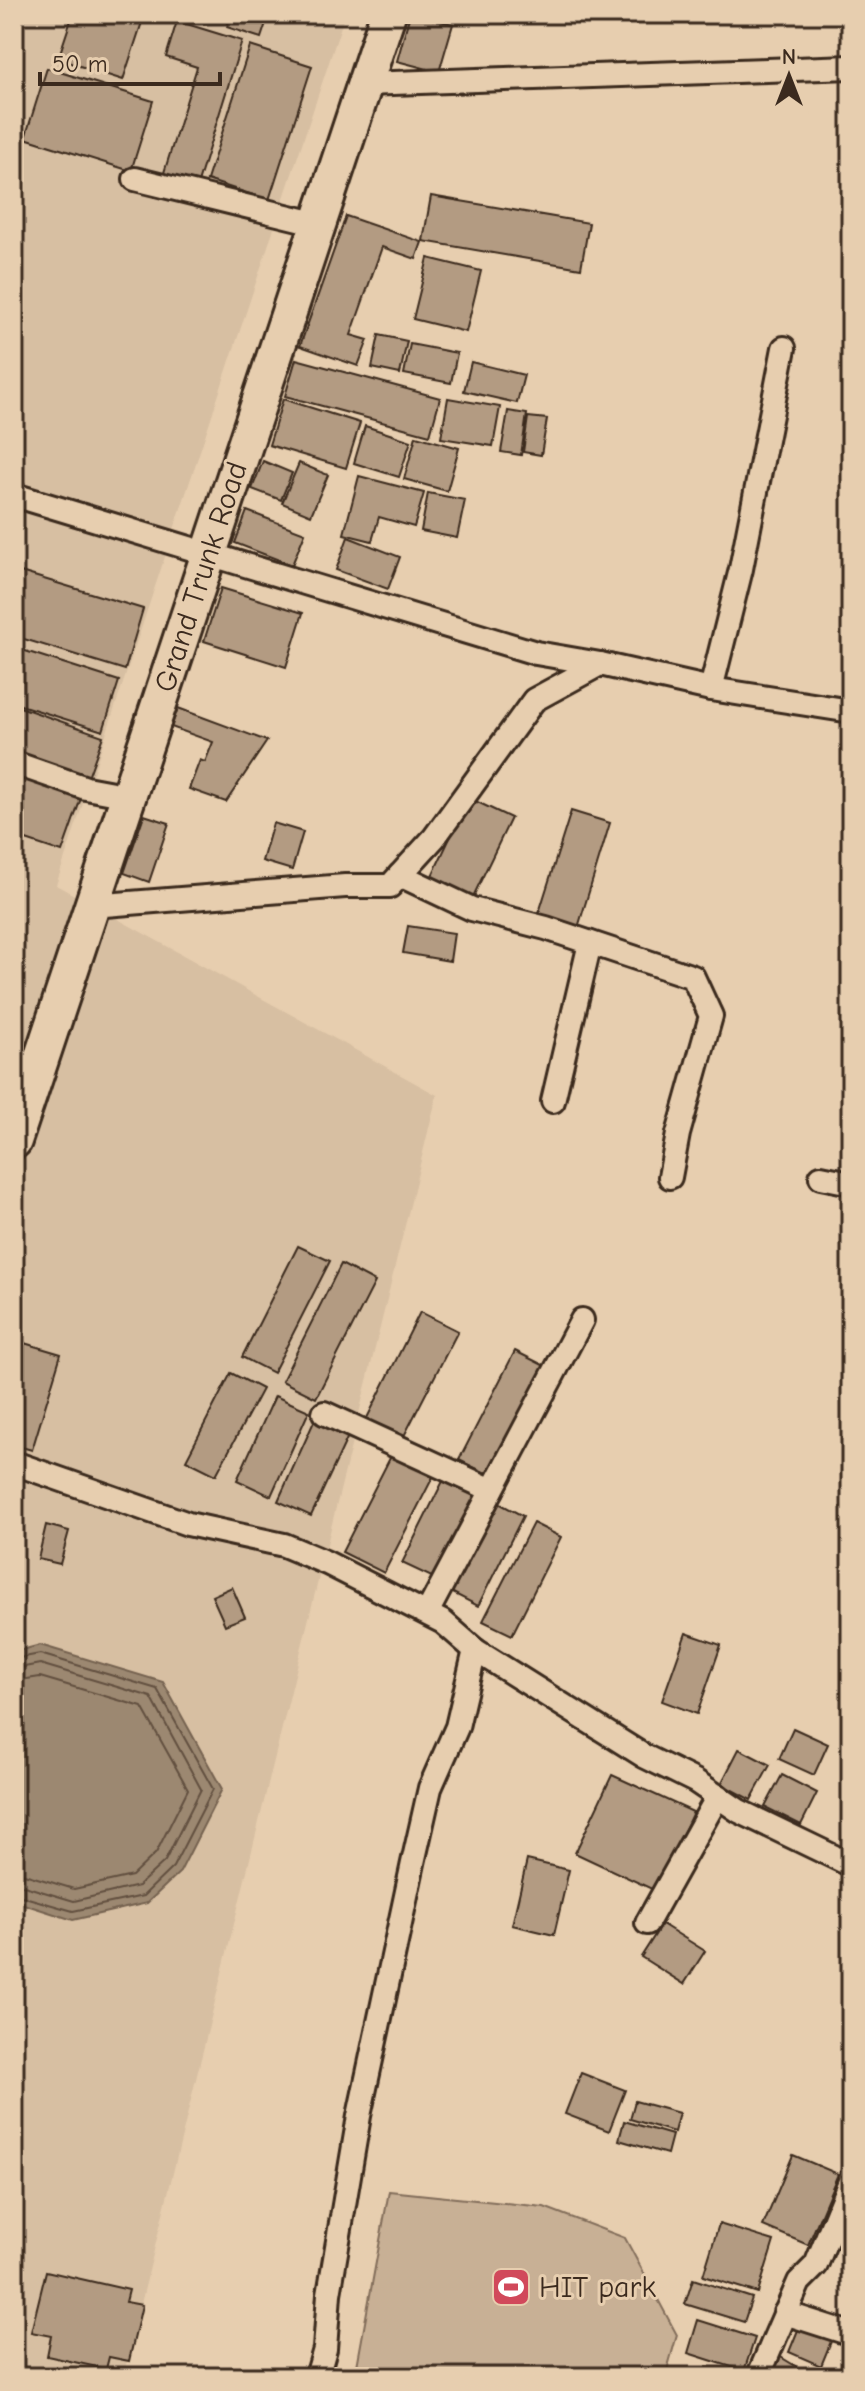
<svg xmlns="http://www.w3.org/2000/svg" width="865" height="2391" font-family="'Comic Neue',sans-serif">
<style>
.built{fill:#d7bfa2}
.green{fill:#c8b095;stroke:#826d5a;stroke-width:2}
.water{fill:#9c8871;stroke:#756250;stroke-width:2}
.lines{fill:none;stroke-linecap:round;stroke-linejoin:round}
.shore{stroke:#62503f;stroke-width:2}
.building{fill:#b39b82;stroke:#3b2a1e;stroke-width:2}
.minor-casing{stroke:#3b2a1e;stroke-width:28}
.primary-casing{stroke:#3b2a1e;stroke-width:40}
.minor{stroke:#e7ceaf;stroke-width:22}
.primary{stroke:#e7ceaf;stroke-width:34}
.labels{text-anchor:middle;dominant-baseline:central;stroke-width:6;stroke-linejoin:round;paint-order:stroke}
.street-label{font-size:30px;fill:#3b2a1e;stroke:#e7ceaf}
.poi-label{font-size:30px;fill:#3b2a1e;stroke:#e7ceaf;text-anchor:start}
</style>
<rect width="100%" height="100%" fill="#e7ceaf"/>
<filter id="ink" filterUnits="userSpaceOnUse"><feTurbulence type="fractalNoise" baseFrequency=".0125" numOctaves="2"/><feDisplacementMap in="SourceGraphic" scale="16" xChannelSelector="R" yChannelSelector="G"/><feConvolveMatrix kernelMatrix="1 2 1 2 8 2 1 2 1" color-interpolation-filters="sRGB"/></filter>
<g filter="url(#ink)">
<!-- built -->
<polygon class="built" points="14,14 345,14 56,885 437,1095 123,2377 14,2377"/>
<!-- green -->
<polygon class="green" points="389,2191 544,2207 625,2238 677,2335 665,2377 355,2377"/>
<!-- water -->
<polygon class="water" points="40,1645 163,1682 222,1789 180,1872 147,1903 73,1920 14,1901 14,1652"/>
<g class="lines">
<!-- shore -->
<g class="shore">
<polyline points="14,1659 40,1654 157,1689 213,1789 173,1867 143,1896 73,1911 14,1894"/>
<polyline points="14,1669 40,1664 151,1697 201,1789 165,1861 138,1886 74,1901 14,1883"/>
<polyline points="14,1681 40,1677 142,1707 188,1789 156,1853 132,1876 74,1889 14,1871"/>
</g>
</g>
<!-- building -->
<g class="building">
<polygon points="73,14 144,16 123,80 58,59"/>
<polygon points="231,14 269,14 261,38 227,27"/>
<polygon points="410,14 453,24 439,72 397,61"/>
<polygon points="177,21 242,41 197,186 163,176 197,67 166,57"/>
<polygon points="250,46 312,66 269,200 207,180"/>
<polygon points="47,68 153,101 131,171 25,138"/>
<polygon points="431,196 589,223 581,268 423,241"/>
<polygon points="346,216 422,242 416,259 382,247 351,335 368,340 358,366 300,346"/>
<polygon points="428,258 481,271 466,332 413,319"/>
<polygon points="379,335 407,341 400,374 372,368"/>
<polygon points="410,344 457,353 451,383 404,374"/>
<polygon points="296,359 440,398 430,435 285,396"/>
<polygon points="471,362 524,375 517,403 464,391"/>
<polygon points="448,398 500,407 493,446 441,438"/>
<polygon points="283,399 360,423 346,468 269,445"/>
<polygon points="508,411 527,414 521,455 501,452"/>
<polygon points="528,417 547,419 541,455 523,452"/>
<polygon points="365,426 411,441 399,477 354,463"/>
<polygon points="416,436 459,448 447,491 404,479"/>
<polygon points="263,461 292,473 281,500 252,489"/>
<polygon points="299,463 328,475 311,515 282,503"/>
<polygon points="359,476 424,493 414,527 379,517 372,541 344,534"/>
<polygon points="428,493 465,500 457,538 421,531"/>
<polygon points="247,511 305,533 292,565 235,543"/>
<polygon points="348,537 400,557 388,589 336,570"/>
<polygon points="14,570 143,609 125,670 14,636"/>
<polygon points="221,588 303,613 286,667 204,641"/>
<polygon points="19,649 119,681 103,731 14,703 14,666"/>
<polygon points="14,705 103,736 86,783 14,758"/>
<polygon points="178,708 267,741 226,802 189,789 200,760 205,762 213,742 171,727"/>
<polygon points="14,775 81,798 62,852 14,836"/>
<polygon points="469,798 511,818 471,901 429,882"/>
<polygon points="571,811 610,823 577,931 537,919"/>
<polygon points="144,815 169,823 149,882 124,873"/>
<polygon points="273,823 303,832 292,870 262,861"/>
<polygon points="408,926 454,933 450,961 403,953"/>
<polygon points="298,1246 330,1261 273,1373 242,1357"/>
<polygon points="341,1264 375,1282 316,1398 282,1381"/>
<polygon points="420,1312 458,1331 403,1438 366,1420"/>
<polygon points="14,1340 61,1354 32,1450 14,1445"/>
<polygon points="515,1351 545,1366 489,1475 459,1460"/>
<polygon points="231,1373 262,1389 216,1475 186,1460"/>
<polygon points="275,1396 309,1411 271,1496 237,1480"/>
<polygon points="316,1417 350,1432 311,1516 278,1501"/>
<polygon points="392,1454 434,1475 384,1573 342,1552"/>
<polygon points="444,1479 480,1497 438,1580 402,1563"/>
<polygon points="495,1501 523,1516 478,1606 449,1591"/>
<polygon points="533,1523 561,1537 512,1635 483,1621"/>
<polygon points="46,1525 69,1531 60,1564 38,1559"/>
<polygon points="232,1587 245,1617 225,1625 212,1596"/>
<polygon points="686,1633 721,1645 697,1714 662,1701"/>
<polygon points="793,1728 828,1744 814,1775 779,1759"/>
<polygon points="739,1749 770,1765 751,1800 721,1784"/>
<polygon points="612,1775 693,1812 656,1891 575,1853"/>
<polygon points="782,1775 817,1793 801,1825 765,1807"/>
<polygon points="527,1860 569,1870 554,1935 512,1925"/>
<polygon points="662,1924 705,1951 684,1984 641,1957"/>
<polygon points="581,2073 625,2090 609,2131 565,2114"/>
<polygon points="635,2101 679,2113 674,2132 630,2119"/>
<polygon points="624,2121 672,2135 667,2154 619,2140"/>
<polygon points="793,2155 838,2174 808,2245 763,2226"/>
<polygon points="719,2224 774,2241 758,2293 703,2276"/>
<polygon points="46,2271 129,2290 126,2302 142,2305 129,2361 109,2357 106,2369 47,2356 51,2336 31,2332"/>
<polygon points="693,2279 752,2298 744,2322 685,2304"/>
<polygon points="698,2320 755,2338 744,2371 688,2353"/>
<polygon points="800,2325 832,2339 821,2366 789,2352"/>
<polygon points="779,2356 802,2370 798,2377 766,2377"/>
</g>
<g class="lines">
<!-- minor casing -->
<g class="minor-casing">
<g id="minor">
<polyline points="365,84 851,67"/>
<polyline points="135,179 319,224"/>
<polyline points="14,495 536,653 600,664"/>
<polyline points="711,689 741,569 784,348"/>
<polyline points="14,763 86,788 129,796"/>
<polyline points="400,875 472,909 546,928 693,977 711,1016 678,1134 670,1177"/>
<polyline points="92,906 345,886 390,886 434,838 534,700 600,664 711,689 851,711"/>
<polyline points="553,1101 590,943"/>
<polyline points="821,1177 851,1183"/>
<polyline points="324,1413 492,1490"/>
<polyline points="14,1463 188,1524 284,1545 327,1563 443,1622 475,1650 644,1756 695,1781 739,1811 851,1865"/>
<polyline points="427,1613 582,1320"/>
<polyline points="647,1923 718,1796"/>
<polyline points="785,2313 851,2334"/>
<polyline points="317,2377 325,2349 329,2294 359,2116 413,1863 430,1788 457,1727 475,1650"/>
<polyline points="758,2377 799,2282 816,2265 851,2179"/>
</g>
</g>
<!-- primary casing -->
<g class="primary-casing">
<polyline id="primary" points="14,1141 388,14"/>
</g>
<!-- minor -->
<use href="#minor" class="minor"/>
<!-- primary -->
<use href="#primary" class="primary"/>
</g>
</g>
<!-- icons -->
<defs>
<g id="stadium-square" transform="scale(2)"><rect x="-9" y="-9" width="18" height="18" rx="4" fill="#d1495b" stroke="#e7ceaf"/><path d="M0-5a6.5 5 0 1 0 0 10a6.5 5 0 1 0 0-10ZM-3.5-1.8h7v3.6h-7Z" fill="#fff"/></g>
</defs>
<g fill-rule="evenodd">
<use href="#stadium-square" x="511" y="2287"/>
</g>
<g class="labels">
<!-- street labels -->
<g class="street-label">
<text transform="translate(201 577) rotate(-72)">Grand Trunk Road</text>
</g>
<!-- poi labels -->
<g class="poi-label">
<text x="539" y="2287">HIT park</text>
</g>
</g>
<!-- margin -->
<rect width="865" height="2391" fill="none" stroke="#e7ceaf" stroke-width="48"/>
<rect x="24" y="24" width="817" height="2343" fill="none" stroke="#3b2a1e" stroke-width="3" filter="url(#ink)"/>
<!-- north arrow -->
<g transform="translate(789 76)" stroke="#e7ceaf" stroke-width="6" paint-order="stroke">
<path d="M0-6L14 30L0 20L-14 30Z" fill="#3b2a1e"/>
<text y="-12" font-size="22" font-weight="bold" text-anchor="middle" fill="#3b2a1e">N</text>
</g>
<!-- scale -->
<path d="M40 72v12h180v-12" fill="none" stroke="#3b2a1e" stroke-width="4"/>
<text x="52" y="72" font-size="24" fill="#3b2a1e" stroke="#e7ceaf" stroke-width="6" paint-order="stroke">50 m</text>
</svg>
